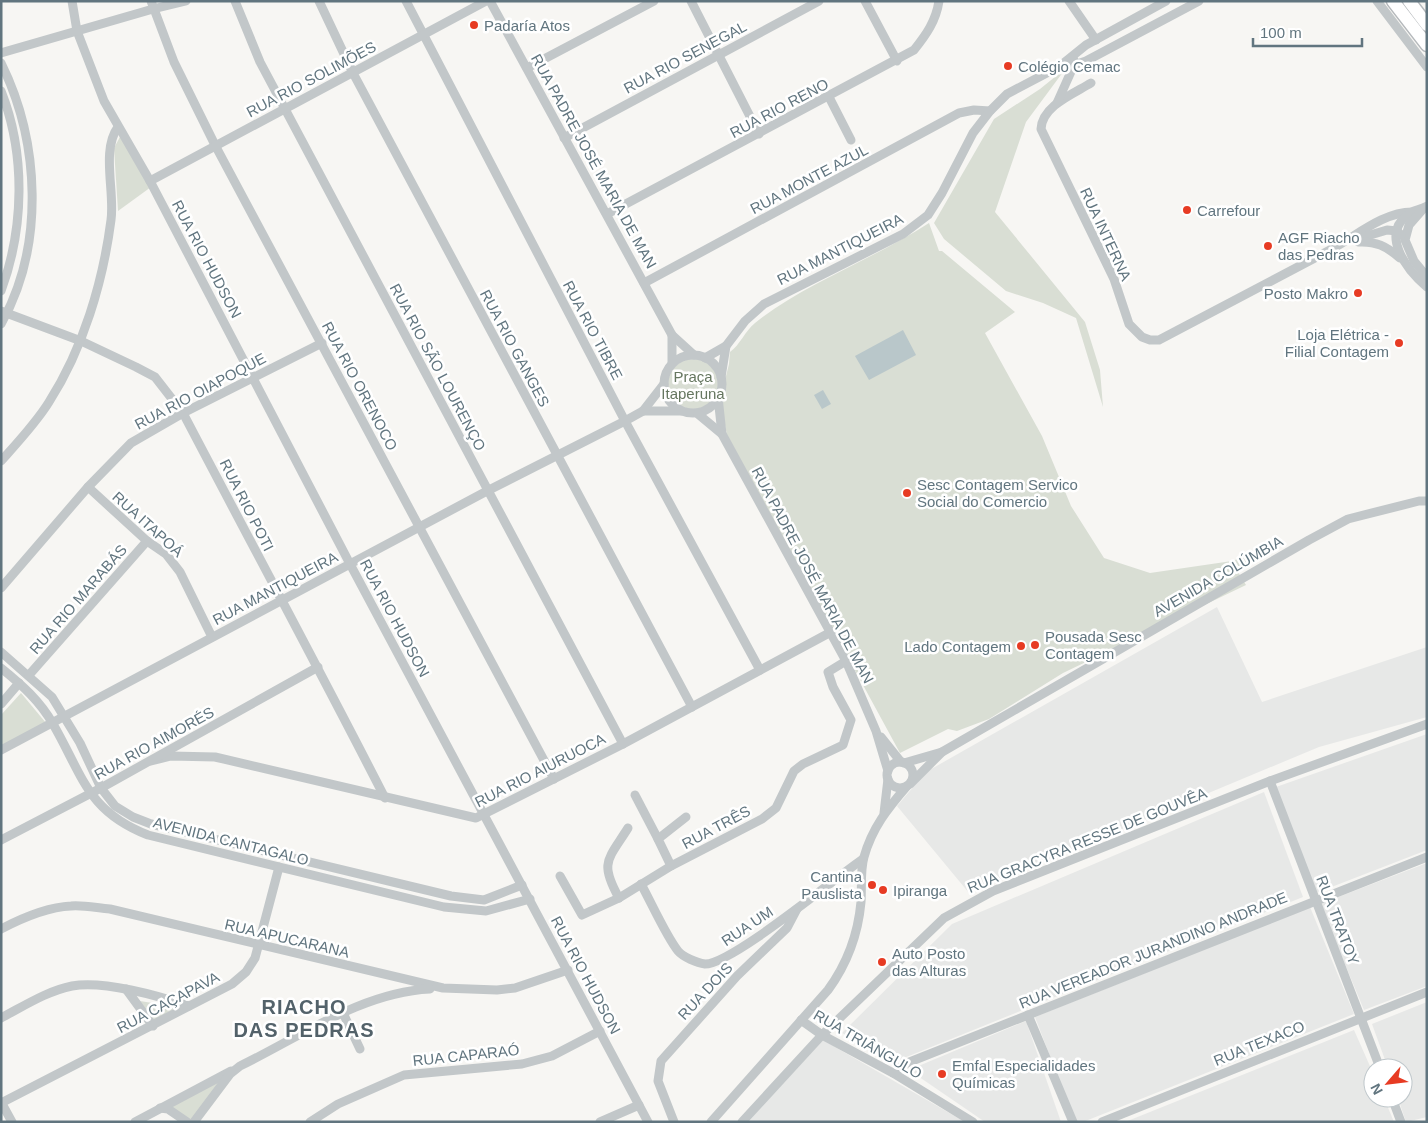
<svg xmlns="http://www.w3.org/2000/svg" width="1428" height="1123" font-family="Helvetica,sans-serif">
<style>
.built{fill:#e7e8e7}
.green{fill:#d9ded4}
.water{fill:#b9c7ca}
.lines{fill:none;stroke-linecap:round;stroke-linejoin:round}
.highway-casing{stroke:#b5b9bc;stroke-width:15}
.minor{stroke:#c2c7c9;stroke-width:9}
.highway{stroke:#fff;stroke-width:12}
.poi-dot{fill:#e73b23;stroke:#fff;stroke-width:2}
.labels{text-anchor:middle;dominant-baseline:central;stroke-width:5;stroke-linejoin:round;paint-order:stroke}
.poi-label{font-size:15px;fill:#61757f;stroke:#fff;text-anchor:start}
.street-label{font-size:15px;fill:#61757f;stroke:#fff}
.park-label{font-size:15px;fill:#667760;stroke:#fff}
.district-label{font-size:20px;font-weight:bold;letter-spacing:1px;fill:#53626a;stroke:#fff}
</style>
<rect width="100%" height="100%" fill="#f7f6f3"/>
<!-- built -->
<g class="built">
<polygon points="1217,607 1262,702 1427,647 1427,717 1319,747 969,893 897,806 926,772"/>
<polygon points="1427,734 1427,850 1316,893 1276,787"/>
<polygon points="1264,792 1303,897 894,1062 842,1033 952,924"/>
<polygon points="1427,863 1427,986 1364,1010 1320,904"/>
<polygon points="1310,907 1354,1014 1083,1122 1075,1122 1035,1017"/>
<polygon points="1427,1002 1427,1117 1406,1122 1398,1098 1403,1098 1403,1068 1388,1068 1372,1024"/>
<polygon points="1026,1021 1061,1122 985,1122 909,1070"/>
<polygon points="1354,1030 1373,1073 1373,1098 1384,1098 1394,1122 1125,1122"/>
<polygon points="823,1040 965,1122 748,1122"/>
</g>
<!-- green -->
<g class="green">
<polygon points="1066,68 1026,122 995,212 1085,322 1100,370 1103,407 1076,318 1043,303 1006,291 944,239 934,223 994,119 1040,89"/>
<polygon points="121,135 151,187 118,211 114,148"/>
<path d="M929 223 939 251H942L1015 312 985 333 1042 436 1071 506 1104 558 1150 573 1232 561 1257 552 1244 570 1238 572 1246 585 1063 673 989 719 957 731 948 729 900 753 727 435 720 400 729 364 730 352C740 345 745 331 755 323 805 283 874 259 929 223Z"/>
<circle cx="693" cy="384" r="25"/>
<polygon points="21,693 46,723 1,746 1,715"/>
<polygon points="140,1001 177,1007 153,1021"/>
<polygon points="224,1077 192,1122 169,1106"/>
</g>
<!-- water -->
<g class="water">
<polygon points="903,330 916,355 869,380 855,356"/>
<polygon points="823,390 831,404 822,409 814,395"/>
</g>
<g class="lines">
<!-- highway casing -->
<g class="highway-casing">
<g id="highway">
<polyline points="1393,1 1427,45"/>
<polyline points="1409,1 1427,25"/>
</g>
</g>
<!-- minor -->
<g class="minor">
<polyline points="72,1 77,31 104,101 150,181 350,564 648,1122"/>
<polyline points="151,1 174,62 215,145 554,779"/>
<polyline points="235,1 260,62 623,744"/>
<polyline points="319,1 353,73 692,707"/>
<polyline points="406,1 625,421 760,670"/>
<polyline points="490,1 672,335 694,355"/>
<polyline points="691,1 759,134"/>
<polyline points="865,1 897,61"/>
<polyline points="1069,1 1096,40"/>
<polyline points="1377,1 1427,67"/>
<polyline points="1,53 153,9 186,1"/>
<path d="M1 63C40 142 45 246 1 324"/>
<polyline points="1060,66 1074,65 1086,61 1199,1"/>
<polyline points="527,68 654,1"/>
<path d="M1091 83C1073 94 1042 106 1041 129L1114 279 1129 324 1142 337 1150 340H1159C1216 310 1273 280 1330 250 1355 237 1383 212 1412 212"/>
<path d="M1 91C26 154 24 229 1 291"/>
<polyline points="829,97 851,140"/>
<polyline points="1057,103 1074,65 1074,60"/>
<polyline points="564,138 819,1"/>
<polyline points="150,181 486,1"/>
<path d="M1427 206C1422 209 1416 210 1412 212 1377 232 1407 270 1427 287"/>
<polyline points="1423,209 1409,225 1405,240 1414,261 1427,277"/>
<path d="M607 214 914 50C926 35 936 21 939 1"/>
<polyline points="1357,239 1387,230 1397,231 1401,235"/>
<path d="M1358 242C1376 241 1386 246 1400 258"/>
<polyline points="644,283 959,113 974,110 990,111"/>
<path d="M1 311 81 341 136 367 155 377 183 413C250 541 319 669 385 798"/>
<polyline points="672,335 672,362"/>
<circle cx="693" cy="384" r="29"/>
<polyline points="705,358 726,346"/>
<polyline points="721,377 726,346 745,321 764,304 903,234 928,215 942,193 973,133 990,111 1007,94 1060,66 1086,45 1166,1"/>
<polyline points="718,397 722,434"/>
<polyline points="643,411 681,411"/>
<polyline points="698,414 722,434 846,661 876,731 888,771"/>
<path d="M1 461C18 442 36 423 49 402 83 349 103 282 111 220 115 192 101 150 118 127"/>
<polyline points="88,487 147,541 166,554 180,572 212,637"/>
<polyline points="1,588 88,487 131,443 183,413 322,343"/>
<polyline points="1,652 52,697 80,743 101,788 115,806 133,817 151,824 451,896 484,900 522,885"/>
<path d="M1 668C22 685 40 701 53 724 83 776 87 811 148 835L444 907 486 911 530 899"/>
<polyline points="29,675 147,541"/>
<polyline points="1,704 19,683"/>
<polyline points="881,737 901,762"/>
<polyline points="1,750 487,491 625,421 643,411 664,384"/>
<polyline points="151,761 171,756 215,757 476,818 623,744 831,632"/>
<circle cx="900" cy="775" r="13"/>
<polyline points="904,763 942,752"/>
<polyline points="1270,781 1380,1068"/>
<polyline points="910,784 942,752 1309,540 1348,519 1419,501 1427,501"/>
<polyline points="635,795 658,839"/>
<polyline points="884,813 888,779"/>
<polyline points="1,840 101,788 318,667"/>
<polyline points="671,866 658,839 686,817"/>
<polyline points="560,876 582,915 619,898 671,866 762,819 776,808 794,771 803,764 843,745 851,720 833,687 828,672 846,661"/>
<path d="M641 884C651 902 666 936 678 951 683 957 697 963 705 964 732 964 835 878 863 859"/>
<path d="M619 898C599 862 608 860 628 828"/>
<path d="M1 929C22 918 48 907 71 906 84 905 97 908 110 909L443 988 497 990 515 988 568 970"/>
<polyline points="126,989 153,1026"/>
<polyline points="343,1013 360,1049"/>
<polyline points="1028,1015 1073,1122"/>
<path d="M1 1018C24 1006 47 991 72 986 103 980 159 996 189 1006"/>
<polyline points="801,1020 822,1035 893,1073 973,1122"/>
<polyline points="893,1073 907,1063 1427,857"/>
<polyline points="1392,1098 1401,1122"/>
<polyline points="1,1102 12,1122"/>
<polyline points="1,1103 232,984 246,972 255,958 279,867"/>
<polyline points="160,1108 168,1109 187,1122"/>
<polyline points="135,1122 231,1071"/>
<path d="M194 1122 230 1074 240 1066C300 1037 362 992 430 989"/>
<polyline points="310,1122 338,1104 404,1075 522,1064 552,1056 600,1031"/>
<polyline points="600,1122 639,1105"/>
<polyline points="674,1122 658,1081 661,1061 737,976 787,928 797,909"/>
<path d="M711 1122 828 990C847 964 858 935 861 902 862 888 860 871 864 857 872 828 888 808 907 786"/>
<polyline points="742,1122 822,1035 944,918 993,891 1270,781 1427,724"/>
<polyline points="1102,1122 1427,992"/>
</g>
<!-- highway -->
<use href="#highway" class="highway"/>
</g>
<!-- markers -->
<g class="poi-dot">
<circle cx="474" cy="25" r="5"/>
<circle cx="1008" cy="66" r="5"/>
<circle cx="1187" cy="210" r="5"/>
<circle cx="1268" cy="246" r="5"/>
<circle cx="1358" cy="293" r="5"/>
<circle cx="1399" cy="343" r="5"/>
<circle cx="907" cy="493" r="5"/>
<circle cx="1035" cy="645" r="5"/>
<circle cx="1021" cy="646" r="5"/>
<circle cx="872" cy="885" r="5"/>
<circle cx="883" cy="890" r="5"/>
<circle cx="882" cy="962" r="5"/>
<circle cx="942" cy="1074" r="5"/>
</g>
<g class="labels">
<!-- poi labels -->
<g class="poi-label">
<text x="484" y="25">Padaría Atos</text>
<text x="1018" y="66">Colégio Cemac</text>
<text x="1197" y="210">Carrefour</text>
<text x="1278" y="237">AGF Riacho<tspan x="1278" dy="17">das Pedras</tspan></text>
<text x="1348" y="293" text-anchor="end">Posto Makro</text>
<text x="1389" y="334" text-anchor="end">Loja Elétrica -<tspan x="1389" dy="17">Filial Contagem</tspan></text>
<text x="917" y="484">Sesc Contagem Servico<tspan x="917" dy="17">Social do Comercio</tspan></text>
<text x="1045" y="636">Pousada Sesc<tspan x="1045" dy="17">Contagem</tspan></text>
<text x="1011" y="646" text-anchor="end">Lado Contagem</text>
<text x="862" y="876" text-anchor="end">Cantina<tspan x="862" dy="17">Pauslista</tspan></text>
<text x="893" y="890">Ipiranga</text>
<text x="892" y="953">Auto Posto<tspan x="892" dy="17">das Alturas</tspan></text>
<text x="952" y="1065">Emfal Especialidades<tspan x="952" dy="17">Químicas</tspan></text>
</g>
<!-- street labels -->
<g class="street-label">
<text transform="translate(685 57) rotate(-28)">RUA RIO SENEGAL</text>
<text transform="translate(311 79) rotate(-28)">RUA RIO SOLIMÕES</text>
<text transform="translate(779 108) rotate(-28)">RUA RIO RENO</text>
<text transform="translate(594 161) rotate(61)">RUA PADRE JOSÉ MARIA DE MAN</text>
<text transform="translate(809 179) rotate(-28)">RUA MONTE AZUL</text>
<text transform="translate(1106 234) rotate(65)">RUA INTERNA</text>
<text transform="translate(840 249) rotate(-27)">RUA MANTIQUEIRA</text>
<text transform="translate(207 259) rotate(62)">RUA RIO HUDSON</text>
<text transform="translate(593 330) rotate(62)">RUA RIO TIBRE</text>
<text transform="translate(515 348) rotate(62)">RUA RIO GANGES</text>
<text transform="translate(438 367) rotate(62)">RUA RIO SÃO LOURENÇO</text>
<text transform="translate(360 386) rotate(62)">RUA RIO ORENOCO</text>
<text transform="translate(200 391) rotate(-28)">RUA RIO OIAPOQUE</text>
<text transform="translate(247 505) rotate(63)">RUA RIO POTI</text>
<text transform="translate(148 524) rotate(42)">RUA ITAPOÁ</text>
<text transform="translate(813 575) rotate(62)">RUA PADRE JOSÉ MARIA DE MAN</text>
<text transform="translate(1218 576) rotate(-30)">AVENIDA COLÚMBIA</text>
<text transform="translate(275 588) rotate(-28)">RUA MANTIQUEIRA</text>
<text transform="translate(78 599) rotate(-49)">RUA RIO MARABÁS</text>
<text transform="translate(395 618) rotate(62)">RUA RIO HUDSON</text>
<text transform="translate(154 743) rotate(-29)">RUA RIO AIMORÉS</text>
<text transform="translate(540 770) rotate(-27)">RUA RIO AIURUOCA</text>
<text transform="translate(716 827) rotate(-28)">RUA TRÊS</text>
<text transform="translate(1087 840) rotate(-22)">RUA GRACYRA RESSE DE GOUVÊA</text>
<text transform="translate(231 841) rotate(14)">AVENIDA CANTAGALO</text>
<text transform="translate(1338 920) rotate(69)">RUA TRATOY</text>
<text transform="translate(747 926) rotate(-34)">RUA UM</text>
<text transform="translate(287 938) rotate(13)">RUA APUCARANA</text>
<text transform="translate(1153 950) rotate(-22)">RUA VEREADOR JURANDINO ANDRADE</text>
<text transform="translate(586 975) rotate(62)">RUA RIO HUDSON</text>
<text transform="translate(705 991) rotate(-47)">RUA DOIS</text>
<text transform="translate(168 1002) rotate(-28)">RUA CAÇAPAVA</text>
<text transform="translate(1259 1043) rotate(-22)">RUA TEXACO</text>
<text transform="translate(868 1044) rotate(30)">RUA TRIÂNGULO</text>
<text transform="translate(466 1055) rotate(-6)">RUA CAPARAÓ</text>
</g>
<!-- park labels -->
<g class="park-label">
<text x="693" y="376">Praça<tspan x="693" dy="17">Itaperuna</tspan></text>
</g>
<!-- district labels -->
<g class="district-label">
<text x="304" y="1007">RIACHO<tspan x="304" dy="23">DAS PEDRAS</tspan></text>
</g>
</g>
<!-- border -->
<rect width="1428" height="1123" fill="none" stroke="#61757f" stroke-width="5"/>
<!-- north arrow -->
<g transform="translate(1388 1083) rotate(242)"><circle r="24" fill="#ffffff" stroke="#c0c8cc"/>
<path d="M0-4L9 19L0 12L-9 19Z" fill="#e73b23"/>
<text y="-8" font-size="14" font-weight="bold" text-anchor="middle" fill="#61757f">N</text>
</g>
<!-- scale -->
<path d="M1253 38v8h109v-8" fill="none" stroke="#61757f" stroke-width="2.5"/>
<text x="1260" y="38" font-size="15" fill="#61757f" stroke="#ffffff" stroke-width="4" paint-order="stroke">100 m</text>
</svg>
